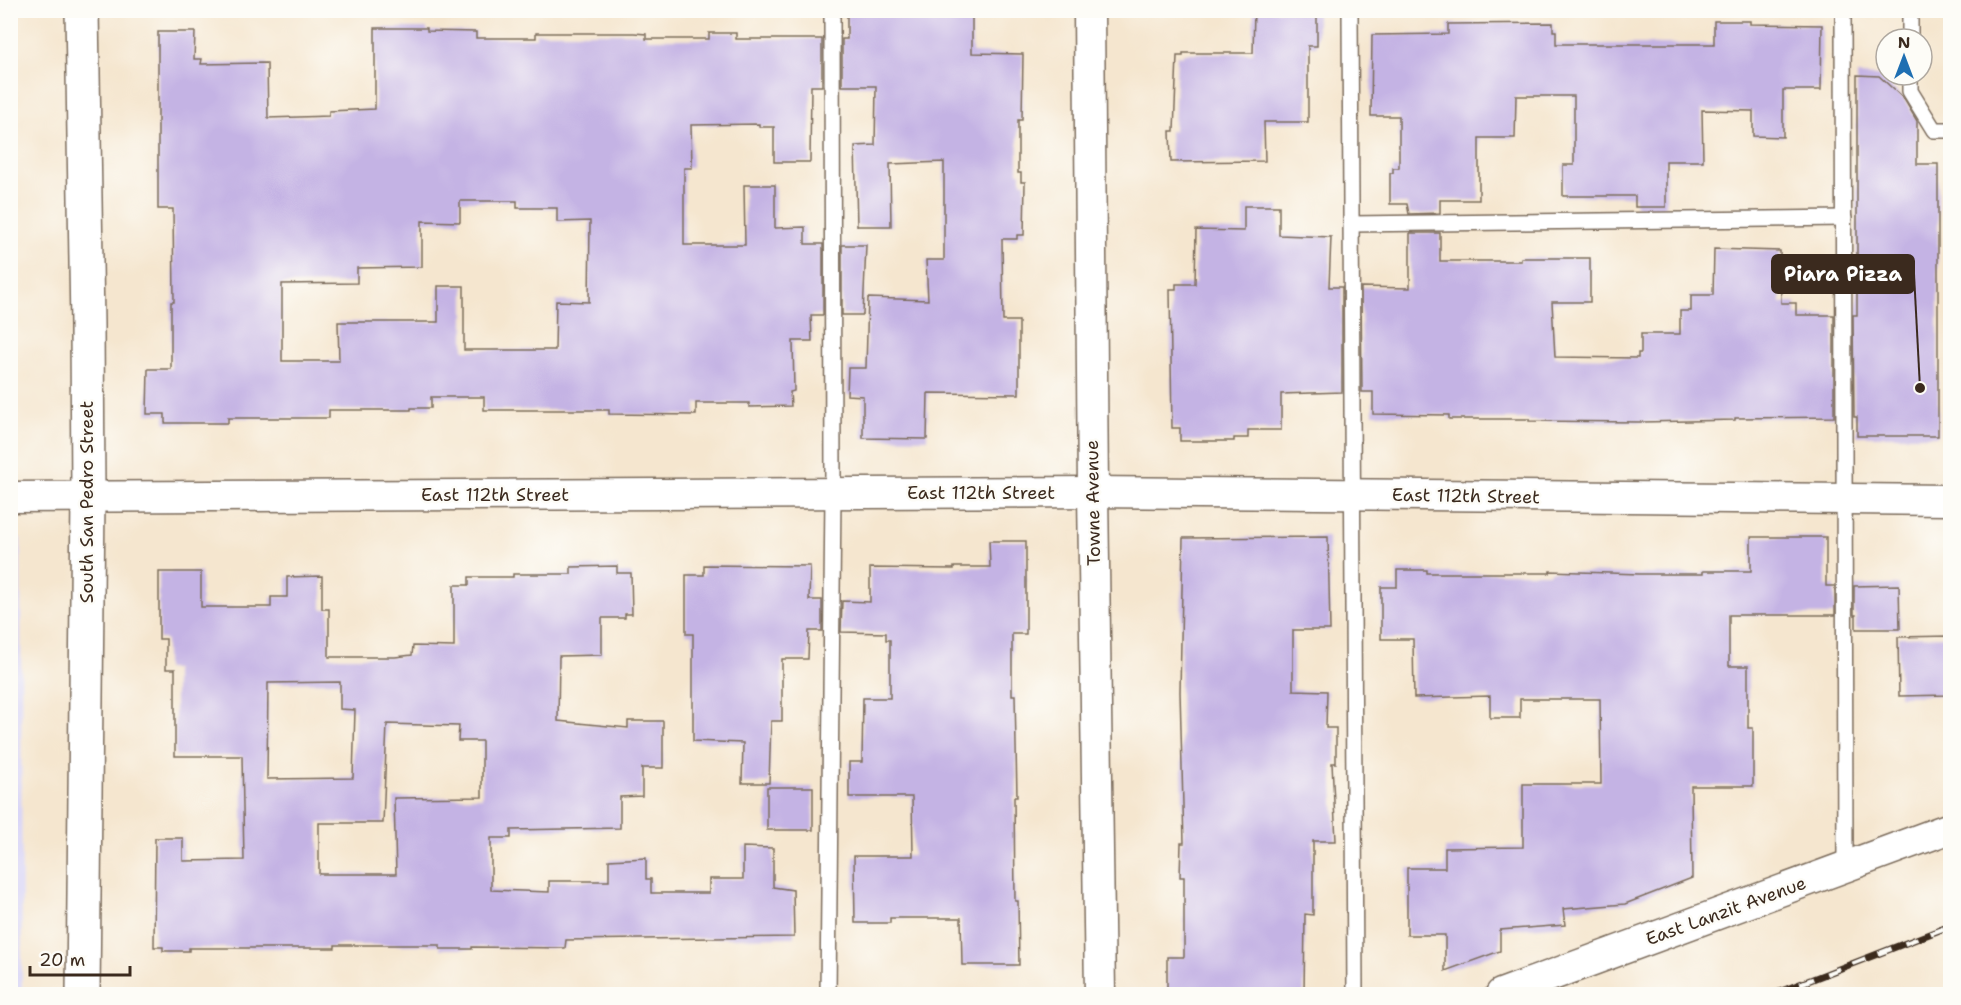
<svg xmlns="http://www.w3.org/2000/svg" width="1961" height="1005" font-family="'Shantell Sans',sans-serif">
<style>
.built{fill:#d9d6f7}
.building{fill:#c4b3e4;fill-rule:evenodd}
.lines{fill:none;stroke-linecap:round;stroke-linejoin:round}
.lane-casing{stroke:#7c6c5c;stroke-width:18}
.street-casing{stroke:#7c6c5c;stroke-width:33}
.secondary-casing{stroke:#7c6c5c;stroke-width:36}
.lane{stroke:#fff;stroke-width:15}
.street{stroke:#fff;stroke-width:30}
.secondary{stroke:#fff;stroke-width:33}
.rail-casing{stroke:#3b2a1e;stroke-width:7}
.rail{stroke:#fdfcf7;stroke-width:4.5;stroke-dasharray:14;stroke-linecap:butt}
.labels{text-anchor:middle;dominant-baseline:central;stroke-width:5;stroke-linejoin:round;paint-order:stroke}
.street-label{font-size:18px;fill:#3b2a1e;stroke:#fdfcf7}
.leader{fill:none;stroke:#3b2a1e;stroke-width:2}
.callout-dot{fill:#3b2a1e;stroke:#fdfcf7;stroke-width:2}
.callout{fill:#3b2a1e;stroke:#3b2a1e;stroke-width:2}
.callout-label{font-size:20px;text-anchor:middle;font-weight:bold;fill:#fff}
</style>
<rect width="100%" height="100%" fill="#fdfcf7"/>
<filter id="ink" filterUnits="userSpaceOnUse"><feTurbulence type="fractalNoise" baseFrequency=".0167" numOctaves="2"/><feDisplacementMap in="SourceGraphic" scale="12" xChannelSelector="R" yChannelSelector="G"/><feConvolveMatrix kernelMatrix="1 2 1 2 8 2 1 2 1" color-interpolation-filters="sRGB"/></filter>
<filter id="wash" filterUnits="userSpaceOnUse"><feTurbulence type="fractalNoise" baseFrequency=".008" numOctaves="4" result="noise"/><feDisplacementMap in="SourceGraphic" scale="24" xChannelSelector="R" yChannelSelector="G"/><feGaussianBlur stdDeviation="1.35" result="paint"/><feColorMatrix in="noise" values="0 0 0 0 0 0 0 0 0 0 0 0 0 0 0 0 0 1.4 0 .05"/><feComposite in="paint" operator="in"/></filter>
<g filter="url(#wash)">
<rect width="100%" height="100%" fill="#f5e6cf"/>
<!-- built -->
<polygon class="built" points="10,538 21,538 22,994 10,994"/>
<g id="blocks">
<!-- building -->
<g class="building">
<polygon points="847,10 972,10 972,53 1023,54 1022,120 1018,120 1018,173 1021,173 1021,182 1025,182 1024,235 1017,235 1017,239 1002,239 1003,321 1019,321 1019,394 928,393 927,439 863,438 863,396 847,395 848,368 866,368 868,298 928,300 926,260 944,260 944,162 890,164 891,226 857,226 855,146 875,145 876,86 842,86 842,39 847,39"/>
<polygon points="1254,10 1317,10 1317,46 1308,46 1308,122 1264,122 1265,161 1171,162 1170,131 1174,131 1177,56 1183,56 1183,53 1253,53"/>
<polygon points="1714,21 1750,21 1750,24 1822,25 1821,90 1783,90 1783,137 1753,136 1753,111 1702,110 1703,161 1666,161 1666,207 1635,207 1635,196 1563,196 1563,165 1574,165 1574,96 1516,96 1515,138 1479,138 1479,200 1440,200 1440,213 1409,214 1407,204 1390,204 1390,173 1393,173 1393,168 1399,168 1399,116 1371,116 1372,35 1448,34 1448,24 1553,23 1553,31 1556,31 1556,44 1714,44"/>
<path d="M375 28H427V31L476 32V38H536V33H634L646 34V39H709V33H736V39H822V86H811L810 162H774V127H759V124L691 125 692 168H684V245H745L744 185H775V228L805 227V244H823V315H811L812 341H793L794 391 790 392 791 406 749 407V403H696V415L609 414V410H484V397H431V408H411V410H329V418H228V423H165V414H147L148 369H171V302H174L173 209H158V32H195L194 59H202L201 64 267 63 268 118 329 116V111L375 109ZM460 201H517V208H557V222L590 221 589 302 556 301 555 350H464V286H438V322H338L339 361H282V284L357 283V268L422 267V221L460 222Z"/>
<polygon points="1857,75 1879,76 1904,99 1917,121 1917,164 1938,164 1938,436 1857,436 1857,417 1854,417 1853,315 1857,315"/>
<polygon points="1244,206 1279,206 1279,235 1331,237 1329,287 1342,287 1342,392 1281,394 1281,430 1248,430 1248,438 1234,438 1234,441 1180,441 1180,428 1172,428 1170,289 1176,289 1176,284 1195,284 1196,230 1244,231"/>
<polygon points="1410,233 1440,233 1440,261 1521,261 1521,258 1590,258 1590,302 1552,302 1555,357 1638,358 1638,353 1641,353 1641,334 1680,334 1680,311 1691,311 1691,295 1713,295 1714,249 1780,251 1781,303 1796,303 1796,315 1834,315 1834,417 1735,418 1735,420 1642,422 1529,421 1529,419 1449,419 1449,415 1373,414 1373,392 1362,392 1361,287 1410,288"/>
<polygon points="842,245 866,245 863,315 842,315"/>
<polygon points="1328,537 1330,630 1293,630 1293,690 1327,691 1326,728 1336,728 1336,763 1332,763 1336,841 1313,841 1313,915 1305,914 1304,994 1209,992 1209,990 1167,990 1167,957 1184,957 1184,877 1180,877 1181,843 1184,843 1180,692 1183,538"/>
<polygon points="1751,537 1826,537 1826,586 1835,586 1835,615 1729,615 1729,666 1748,666 1748,728 1753,728 1753,786 1691,786 1692,878 1625,904 1563,909 1565,925 1500,930 1500,951 1445,971 1445,935 1407,935 1407,868 1445,868 1445,848 1523,847 1523,784 1601,784 1600,699 1520,699 1520,718 1490,718 1490,696 1414,698 1413,639 1381,639 1381,587 1397,587 1397,570 1427,570 1427,573 1550,573 1550,571 1639,574 1703,574 1703,571 1751,571"/>
<polygon points="989,541 1026,541 1026,634 1012,634 1012,695 1015,695 1017,797 1014,797 1015,901 1018,901 1019,965 962,965 961,918 890,918 890,923 855,923 854,856 913,856 912,797 849,797 849,762 862,762 863,698 890,698 890,640 886,640 886,633 841,632 842,601 870,602 870,568 954,569 954,567 990,567"/>
<polygon points="704,565 810,566 809,600 822,600 822,631 809,631 808,659 782,659 782,721 771,721 769,783 742,783 743,743 693,741 693,634 686,634 686,575 704,575"/>
<path d="M617 566V573H631L632 614H625V618H602V655L559 656 558 721 628 728V721H663V768H642V796L620 797V828L511 830V838H491V890L549 892V881H609V860L646 858V879H651V893H709V879H743V847L773 848V887L793 890 794 937 566 940 565 948 472 947V949H440V945H335V948H189V951H163V947H154L155 838H183V861L244 860 242 756H175V669H166V639H159V572H201V607H271V597H287V577L322 576V609H329V657H395L412 655 413 646 454 647V585H469V577H513V574H571V567ZM340 682V709L355 710 353 778 267 779 268 683ZM387 724 459 726 458 741H482V797L394 798 396 874H319V823H383Z"/>
<polygon points="1899,585 1900,629 1856,629 1856,615 1854,615 1854,586"/>
<polygon points="1950,636 1950,695 1899,696 1898,637"/>
<rect x="767" y="787" width="46" height="43"/>
</g>
</g>
</g>
<g filter="url(#ink)">
<use href="#blocks" fill-opacity="0" stroke="#7c6c5c" stroke-width="1.5"/>
<g class="lines">
<!-- lane casing -->
<g class="lane-casing">
<g id="lane">
<polyline points="1350,10 1355,994"/>
<polyline points="1843,10 1845,867"/>
<polyline points="1910,39 1910,10"/>
<polyline points="1910,75 1910,91 1934,130 1950,130"/>
<polyline points="1351,224 1844,218"/>
<polyline points="828,994 833,494 832,10"/>
</g>
</g>
<!-- street casing -->
<g class="street-casing">
<g id="street">
<polyline points="1089,10 1093,492 1100,994"/>
<polyline points="10,497 1093,492 1950,500"/>
<polyline points="1501,994 1950,828"/>
</g>
</g>
<!-- secondary casing -->
<g class="secondary-casing">
<polyline id="secondary" points="82,10 87,325 88,497 83,994"/>
</g>
<!-- lane -->
<use href="#lane" class="lane"/>
<!-- street -->
<use href="#street" class="street"/>
<!-- secondary -->
<use href="#secondary" class="secondary"/>
<!-- rail casing -->
<g class="rail-casing">
<polyline id="rail" points="1774,994 1950,926"/>
</g>
<!-- rail -->
<use href="#rail" class="rail"/>
</g>
</g>
<g class="labels">
<!-- street labels -->
<g class="street-label">
<text x="981" y="493">East 112th Street</text>
<text x="495" y="495">East 112th Street</text>
<text transform="translate(1466 496) rotate(1)">East 112th Street</text>
<text transform="translate(87 502) rotate(-90)">South San Pedro Street</text>
<text transform="translate(1093 503) rotate(-91)">Towne Avenue</text>
<text transform="translate(1726 911) rotate(-20)">East Lanzit Avenue</text>
</g>
</g>
<!-- callouts -->
<path class="leader" d="M1920 388L1914 274"/>
<circle class="callout-dot" cx="1920" cy="388" r="6"/>
<rect class="callout" x="1772" y="255" width="142" height="38" rx="6"/>
<g class="callout-label">
<text x="1843" y="281">Piara Pizza</text>
</g>
<!-- margin -->
<rect width="1961" height="1005" fill="none" stroke="#fdfcf7" stroke-width="36"/>
<!-- north arrow -->
<g transform="translate(1904 57)"><circle r="28" fill="#fdfcf7" stroke="#afa8a0" stroke-width="1.5"/>
<path d="M0-4.5L10 22L0 15L-10 22Z" fill="#1f6fb2"/>
<text y="-9" font-size="16" font-weight="bold" text-anchor="middle" fill="#3b2a1e">N</text>
</g>
<!-- scale -->
<path d="M30 966v9h100v-9" fill="none" stroke="#3b2a1e" stroke-width="3"/>
<text x="39" y="966" font-size="18" fill="#3b2a1e" stroke="#fdfcf7" stroke-width="4.5" paint-order="stroke">20 m</text>
</svg>
